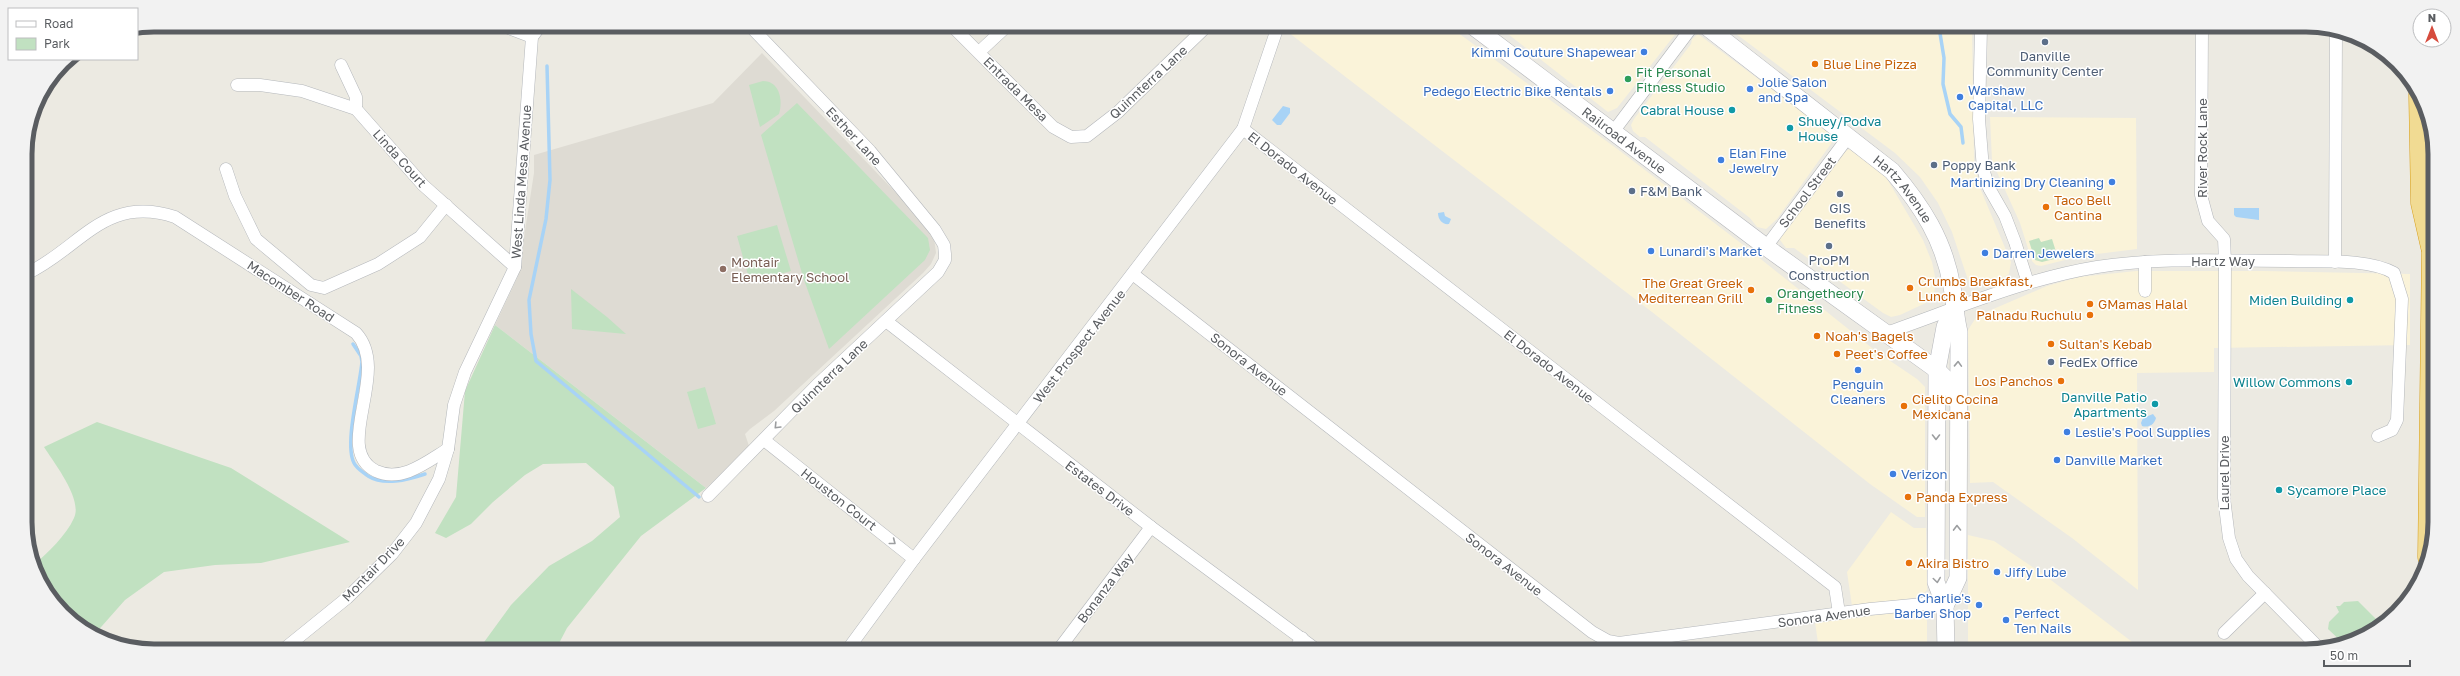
<svg xmlns="http://www.w3.org/2000/svg" width="2460" height="676" font-family="'Golos Text',sans-serif">
<style>
.commercial{fill:#faf3d9}
.education{fill:#dedbd3}
.green{fill:#c1e1c1}
.water{fill:#a8d3f6}
.lines{fill:none;stroke-linecap:round;stroke-linejoin:round}
.stream{stroke:#a8d3f6;stroke-width:3.5}
.street-casing{stroke:#b4b7bb;stroke-width:13}
.secondary-casing{stroke:#b4b6bb;stroke-width:18}
.highway-casing{stroke:#d79e17;stroke-width:23}
.street{stroke:#fff;stroke-width:12}
.secondary{stroke:#fff;stroke-width:17}
.highway{stroke:#f1db93;stroke-width:22}
.oneway{stroke:#9c9ea0}
.service-dot{fill:#5c6f8a;stroke:#fff;stroke-width:1.5}
.shop-dot{fill:#3f7fe0;stroke:#fff;stroke-width:1.5}
.food-dot{fill:#e8710a;stroke:#fff;stroke-width:1.5}
.leisure-dot{fill:#2e9e5b;stroke:#fff;stroke-width:1.5}
.culture-dot{fill:#0f9aa8;stroke:#fff;stroke-width:1.5}
.education-dot{fill:#8d6e63;stroke:#fff;stroke-width:1.5}
.labels{text-anchor:middle;dominant-baseline:central;stroke-width:3;stroke-linejoin:round;paint-order:stroke}
.shop-label{font-size:13px;fill:#366cbe;stroke:#fff;text-anchor:start}
.service-label{font-size:13px;fill:#4e5e75;stroke:#fff}
.food-label{font-size:13px;fill:#c56008;stroke:#fff;text-anchor:start}
.leisure-label{font-size:13px;fill:#27864d;stroke:#fff;text-anchor:start}
.street-label{font-size:13px;fill:#5a5d61;stroke:#fff}
.culture-label{font-size:13px;fill:#0d838f;stroke:#fff;text-anchor:end}
.education-label{font-size:13px;fill:#785e54;stroke:#fff;text-anchor:start}
.rim{fill:none;stroke:#5a5d61;stroke-width:5}
</style>
<rect width="100%" height="100%" fill="#eceae2"/>
<!-- commercial -->
<g class="commercial">
<polygon points="1289,26 1450,27 1620,151 1742,244 1877,352 1917,379 1925,387 1925,517 1917,517 1870,484 1652,312 1347,78 1288,32"/>
<polygon points="1499,27 1681,27 1617,108 1608,112"/>
<polygon points="1727,27 1972,27 1974,161 1980,188 2011,262 2009,274 2001,279 1979,284 1968,280 1952,232 1938,203 1920,177 1895,153"/>
<polygon points="1698,34 1832,134 1833,141 1777,219 1766,229 1757,227 1750,218 1645,137 1640,137 1633,131 1631,125 1634,119 1691,44 1692,39"/>
<polygon points="1990,117 2136,118 2137,249 2081,256 2041,266 2036,265 2032,261 2020,223 1992,161"/>
<polygon points="1850,149 1886,177 1923,240 1932,262 1936,281 1934,293 1930,301 1900,315 1891,317 1883,313 1794,248 1786,248 1780,240 1781,233 1845,151"/>
<polygon points="2263,271 2410,274 2410,345 2214,348 2214,372 2137,373 2138,590 2072,538 1993,482 1970,483 1968,330 1977,316 2047,286 2079,277 2136,271"/>
<polygon points="1891,512 1914,528 1926,528 1927,590 1920,597 1852,606 1847,572"/>
<polygon points="1968,535 1994,541 2043,574 2144,651 1968,650"/>
<polygon points="1913,611 1924,615 1927,621 1927,650 1819,650 1815,622"/>
</g>
<!-- education -->
<polygon class="education" points="762,53 922,220 934,238 936,253 931,264 923,273 774,411 750,429 745,434 750,449 706,488 495,325 518,276 534,173 534,155 713,103"/>
<!-- green -->
<g class="green">
<path d="M763 81C780 81 783 101 779 114L760 127 749 85Z"/>
<polygon points="797,103 928,238 930,250 925,260 829,349 804,280 761,135"/>
<polygon points="777,225 791,271 750,282 737,236"/>
<polygon points="2039,238 2041,242 2052,239 2058,258 2042,262 2035,260 2029,241"/>
<polygon points="571,289 607,317 626,334 572,329"/>
<polygon points="495,325 706,488 641,536 567,628 556,649 479,649 511,605 549,566 592,541 620,517 614,487 586,463 543,464 525,475 493,502 471,524 446,538 435,533 456,497 465,391"/>
<polygon points="705,387 716,424 698,429 687,392"/>
<path d="M97 422 231 468 350 542 261 563 215 565 164 572 125 600 94 635 90 634C63 613 47 598 34 565 48 552 66 536 74 518 83 499 54 463 44 447Z"/>
<polygon points="2358,601 2380,623 2355,641 2344,644 2328,629 2329,622 2339,612 2336,606 2340,606 2344,602"/>
</g>
<!-- water -->
<g class="water">
<polygon points="1283,106 1290,108 1290,113 1281,125 1277,125 1272,120"/>
<polygon points="2234,208 2259,208 2259,220 2236,217 2234,215"/>
<path d="M1444 212 1445 216 1451 219 1449 224C1443 225 1438 220 1438 213Z"/>
<path d="M2153 414 2156 418C2154 425 2148 428 2142 426L2141 423 2143 418Z"/>
</g>
<g class="lines">
<!-- stream -->
<g class="stream">
<polyline points="1939,27 1944,58 1943,84 1950,114 1961,127 1963,143"/>
<polyline points="547,66 550,180 546,219 529,300 531,334 536,361 699,497"/>
<path d="M353 344 361 356 362 362C360 386 344 444 354 463 357 469 363 472 368 476 384 486 407 480 425 474"/>
</g>
<!-- street casing -->
<g class="street-casing">
<g id="street">
<polyline points="501,25 532,37"/>
<polyline points="952,26 1053,127 1071,137 1087,136 1118,112 1207,26"/>
<polyline points="1981,27 1979,119 1983,169 1989,188 2005,216 2015,242 2028,283"/>
<polyline points="2202,27 2201,195 2208,221 2224,239 2225,261 2224,498 2229,538 2236,559 2248,576 2320,649"/>
<polyline points="979,52 1007,26"/>
<polyline points="341,65 356,97 356,109"/>
<polyline points="237,85 260,85 302,91 356,109 423,185 515,267"/>
<polyline points="1243,129 1835,587 1839,613"/>
<polyline points="1613,132 1692,27"/>
<polyline points="226,169 235,196 256,239 311,285 324,288 378,264 420,237 446,205"/>
<polyline points="1766,247 1849,136"/>
<polyline points="2335,262 2336,29"/>
<path d="M26 274C80 249 104 194 175 217L356 333C392 372 331 449 376 471 402 483 428 461 448 449"/>
<polyline points="1134,275 1592,632 1608,641 1619,643 1870,609 1923,604 1945,606"/>
<polyline points="2145,291 2145,262"/>
<polyline points="886,321 1151,527 1317,650"/>
<path d="M1886 333C1955 309 2024 279 2097 267 2160 257 2226 261 2290 261 2320 262 2368 258 2394 273L2402 299 2397 420 2392 430 2378 436"/>
<polyline points="764,440 914,559"/>
<polyline points="708,496 817,385 938,272 945,260 945,254 944,245 935,230 870,151 750,26"/>
<polyline points="2224,633 2265,593"/>
<polyline points="284,649 347,598 392,554 416,523 439,479 448,449 454,405 465,372 515,267 532,37 541,25"/>
<polyline points="848,649 914,559 1243,129 1278,26"/>
<polyline points="1059,649 1151,527"/>
<polyline points="1294,650 1302,638"/>
</g>
</g>
<!-- secondary casing -->
<g class="secondary-casing">
<g id="secondary">
<path id="s1" d="M1474 27 1766 247 1937 370 1949 382 1956 400"/>
<path id="s2" d="M1707 27 1892 171C1922 206 1944 240 1952 287 1955 302 1955 316 1959 332L1958 578 1945 606"/>
<polyline points="1946,650 1945,606 1936,582 1937,370 1945,327 1953,309"/>
</g>
</g>
<!-- highway casing -->
<g class="highway-casing">
<g id="highway">
<polyline points="2420,95 2422,203 2432,247"/>
<polyline points="2429,557 2433,246"/>
</g>
</g>
<!-- street -->
<use href="#street" class="street"/>
<!-- secondary -->
<use href="#secondary" class="secondary"/>
<!-- highway -->
<use href="#highway" class="highway"/>
</g>
<!-- one-way arrows -->
<defs><path id="oneway-chevron" d="M-2-3.5L2.5 0L-2 3.5" fill="none" stroke-width="1.6" stroke-linecap="round" stroke-linejoin="round"/></defs>
<g class="oneway">
<use href="#oneway-chevron" transform="translate(1958 364) rotate(-88)"/>
<use href="#oneway-chevron" transform="translate(777 426) rotate(134)"/>
<use href="#oneway-chevron" transform="translate(1936 437) rotate(90)"/>
<use href="#oneway-chevron" transform="translate(1957 528) rotate(-91)"/>
<use href="#oneway-chevron" transform="translate(893 542) rotate(38)"/>
<use href="#oneway-chevron" transform="translate(1937 580) rotate(82)"/>
</g>
<!-- markers -->
<g class="service-dot">
<circle cx="2045" cy="42" r="4"/>
<circle cx="1934" cy="165" r="4"/>
<circle cx="1632" cy="191" r="4"/>
<circle cx="1840" cy="194" r="4"/>
<circle cx="1829" cy="246" r="4"/>
<circle cx="2051" cy="362" r="4"/>
</g>
<g class="shop-dot">
<circle cx="1644" cy="52" r="4"/>
<circle cx="1750" cy="89" r="4"/>
<circle cx="1610" cy="91" r="4"/>
<circle cx="1960" cy="97" r="4"/>
<circle cx="1721" cy="160" r="4"/>
<circle cx="2112" cy="182" r="4"/>
<circle cx="1651" cy="251" r="4"/>
<circle cx="1985" cy="253" r="4"/>
<circle cx="1858" cy="370" r="4"/>
<circle cx="2067" cy="432" r="4"/>
<circle cx="2057" cy="460" r="4"/>
<circle cx="1893" cy="474" r="4"/>
<circle cx="1997" cy="572" r="4"/>
<circle cx="1979" cy="605" r="4"/>
<circle cx="2006" cy="620" r="4"/>
</g>
<g class="food-dot">
<circle cx="1815" cy="64" r="4"/>
<circle cx="2046" cy="207" r="4"/>
<circle cx="1910" cy="288" r="4"/>
<circle cx="1751" cy="290" r="4"/>
<circle cx="2090" cy="304" r="4"/>
<circle cx="2090" cy="315" r="4"/>
<circle cx="1817" cy="336" r="4"/>
<circle cx="2051" cy="344" r="4"/>
<circle cx="1837" cy="354" r="4"/>
<circle cx="2061" cy="381" r="4"/>
<circle cx="1904" cy="406" r="4"/>
<circle cx="1908" cy="497" r="4"/>
<circle cx="1909" cy="563" r="4"/>
</g>
<g class="leisure-dot">
<circle cx="1628" cy="79" r="4"/>
<circle cx="1769" cy="300" r="4"/>
</g>
<g class="culture-dot">
<circle cx="1732" cy="110" r="4"/>
<circle cx="1790" cy="128" r="4"/>
<circle cx="2350" cy="300" r="4"/>
<circle cx="2349" cy="382" r="4"/>
<circle cx="2155" cy="404" r="4"/>
<circle cx="2279" cy="490" r="4"/>
</g>
<circle class="education-dot" cx="723" cy="269" r="4"/>
<g class="labels">
<!-- shop labels -->
<g class="shop-label">
<text x="1636" y="52" text-anchor="end">Kimmi Couture Shapewear</text>
<text x="1758" y="82">Jolie Salon<tspan x="1758" dy="15">and Spa</tspan></text>
<text x="1968" y="90">Warshaw<tspan x="1968" dy="15">Capital, LLC</tspan></text>
<text x="1602" y="91" text-anchor="end">Pedego Electric Bike Rentals</text>
<text x="1729" y="153">Elan Fine<tspan x="1729" dy="15">Jewelry</tspan></text>
<text x="2104" y="182" text-anchor="end">Martinizing Dry Cleaning</text>
<text x="1659" y="251">Lunardi's Market</text>
<text x="1993" y="253">Darren Jewelers</text>
<text x="1858" y="384" text-anchor="middle">Penguin<tspan x="1858" dy="15">Cleaners</tspan></text>
<text x="2075" y="432">Leslie's Pool Supplies</text>
<text x="2065" y="460">Danville Market</text>
<text x="1901" y="474">Verizon</text>
<text x="2005" y="572">Jiffy Lube</text>
<text x="1971" y="598" text-anchor="end">Charlie's<tspan x="1971" dy="15">Barber Shop</tspan></text>
<text x="2014" y="613">Perfect<tspan x="2014" dy="15">Ten Nails</tspan></text>
</g>
<!-- service labels -->
<g class="service-label">
<text x="2045" y="56">Danville<tspan x="2045" dy="15">Community Center</tspan></text>
<text x="1942" y="165" text-anchor="start">Poppy Bank</text>
<text x="1640" y="191" text-anchor="start">F&amp;M Bank</text>
<text x="1840" y="208">GIS<tspan x="1840" dy="15">Benefits</tspan></text>
<text x="1829" y="260">ProPM<tspan x="1829" dy="15">Construction</tspan></text>
<text x="2059" y="362" text-anchor="start">FedEx Office</text>
</g>
<!-- food labels -->
<g class="food-label">
<text x="1823" y="64">Blue Line Pizza</text>
<text x="2054" y="200">Taco Bell<tspan x="2054" dy="15">Cantina</tspan></text>
<text x="1918" y="281">Crumbs Breakfast,<tspan x="1918" dy="15">Lunch &amp; Bar</tspan></text>
<text x="1743" y="283" text-anchor="end">The Great Greek<tspan x="1743" dy="15">Mediterrean Grill</tspan></text>
<text x="2098" y="304">GMamas Halal</text>
<text x="2082" y="315" text-anchor="end">Palnadu Ruchulu</text>
<text x="1825" y="336">Noah's Bagels</text>
<text x="2059" y="344">Sultan's Kebab</text>
<text x="1845" y="354">Peet's Coffee</text>
<text x="2053" y="381" text-anchor="end">Los Panchos</text>
<text x="1912" y="399">Cielito Cocina<tspan x="1912" dy="15">Mexicana</tspan></text>
<text x="1916" y="497">Panda Express</text>
<text x="1917" y="563">Akira Bistro</text>
</g>
<!-- leisure labels -->
<g class="leisure-label">
<text x="1636" y="72">Fit Personal<tspan x="1636" dy="15">Fitness Studio</tspan></text>
<text x="1777" y="293">Orangetheory<tspan x="1777" dy="15">Fitness</tspan></text>
</g>
<!-- street labels -->
<g class="street-label">
<text transform="translate(1148 82) rotate(-43)">Quinnterra Lane</text>
<text transform="translate(1016 89) rotate(45)">Entrada Mesa</text>
<text transform="translate(854 136) rotate(47)">Esther Lane</text>
<text stroke="none"><textPath href="#s1" startOffset="188">Railroad Avenue</textPath></text>
<text transform="translate(2202 148) rotate(-90)">River Rock Lane</text>
<text transform="translate(400 158) rotate(48)">Linda Court</text>
<text transform="translate(1293 168) rotate(38)">El Dorado Avenue</text>
<text transform="translate(521 182) rotate(-86)">West Linda Mesa Avenue</text>
<text stroke="none"><textPath href="#s2" startOffset="255">Hartz Avenue</textPath></text>
<text transform="translate(1807 192) rotate(-53)">School Street</text>
<text x="2223" y="261">Hartz Way</text>
<text transform="translate(291 291) rotate(33)">Macomber Road</text>
<text transform="translate(1079 346) rotate(-52)">West Prospect Avenue</text>
<text transform="translate(1249 364) rotate(38)">Sonora Avenue</text>
<text transform="translate(1549 366) rotate(38)">El Dorado Avenue</text>
<text transform="translate(829 376) rotate(-44)">Quinnterra Lane</text>
<text transform="translate(2224 473) rotate(-90)">Laurel Drive</text>
<text transform="translate(1100 488) rotate(37)">Estates Drive</text>
<text transform="translate(839 499) rotate(38)">Houston Court</text>
<text transform="translate(1504 564) rotate(38)">Sonora Avenue</text>
<text transform="translate(373 569) rotate(-46)">Montair Drive</text>
<text transform="translate(1105 588) rotate(-53)">Bonanza Way</text>
<text transform="translate(1824 616) rotate(-8)">Sonora Avenue</text>
</g>
<!-- culture labels -->
<g class="culture-label">
<text x="1724" y="110">Cabral House</text>
<text x="1798" y="121" text-anchor="start">Shuey/Podva<tspan x="1798" dy="15">House</tspan></text>
<text x="2342" y="300">Miden Building</text>
<text x="2341" y="382">Willow Commons</text>
<text x="2147" y="397">Danville Patio<tspan x="2147" dy="15">Apartments</tspan></text>
<text x="2287" y="490" text-anchor="start">Sycamore Place</text>
</g>
<!-- education labels -->
<g class="education-label">
<text x="731" y="262">Montair<tspan x="731" dy="15">Elementary School</tspan></text>
</g>
</g>
<!-- crop -->
<path d="M0 0H2460V676H0ZM154 32H2306A122 122 0 0 1 2428 154V522A122 122 0 0 1 2306 644H154A122 122 0 0 1 32 522V154A122 122 0 0 1 154 32Z" fill="#f2f2f2" fill-rule="evenodd"/>
<path class="rim" d="M154 32H2306A122 122 0 0 1 2428 154V522A122 122 0 0 1 2306 644H154A122 122 0 0 1 32 522V154A122 122 0 0 1 154 32Z"/>
<!-- legend -->
<rect x="8" y="8" width="130" height="52" fill="#ffffff" stroke="#bdbec0"/>
<rect x="16" y="21" width="20" height="6" fill="#ffffff" stroke="#bdbec0"/>
<text x="44" y="28" font-size="12" fill="#5a5d61">Road</text>
<rect x="16" y="38" width="20" height="12" fill="#c1e1c1" stroke="#bdbec0"/>
<text x="44" y="48" font-size="12" fill="#5a5d61">Park</text>
<!-- north arrow -->
<g transform="translate(2432 28)"><circle r="19" fill="#ffffff" stroke="#bdbec0"/>
<path d="M0-3L7 15L0 10L-7 15Z" fill="#d64b3d"/>
<text y="-6" font-size="11" font-weight="bold" text-anchor="middle" fill="#5a5d61">N</text>
</g>
<!-- scale -->
<path d="M2324 660v6h86v-6" fill="none" stroke="#5a5d61" stroke-width="2"/>
<text x="2330" y="660" font-size="12" fill="#5a5d61" stroke="#ffffff" stroke-width="3" paint-order="stroke">50 m</text>
</svg>
